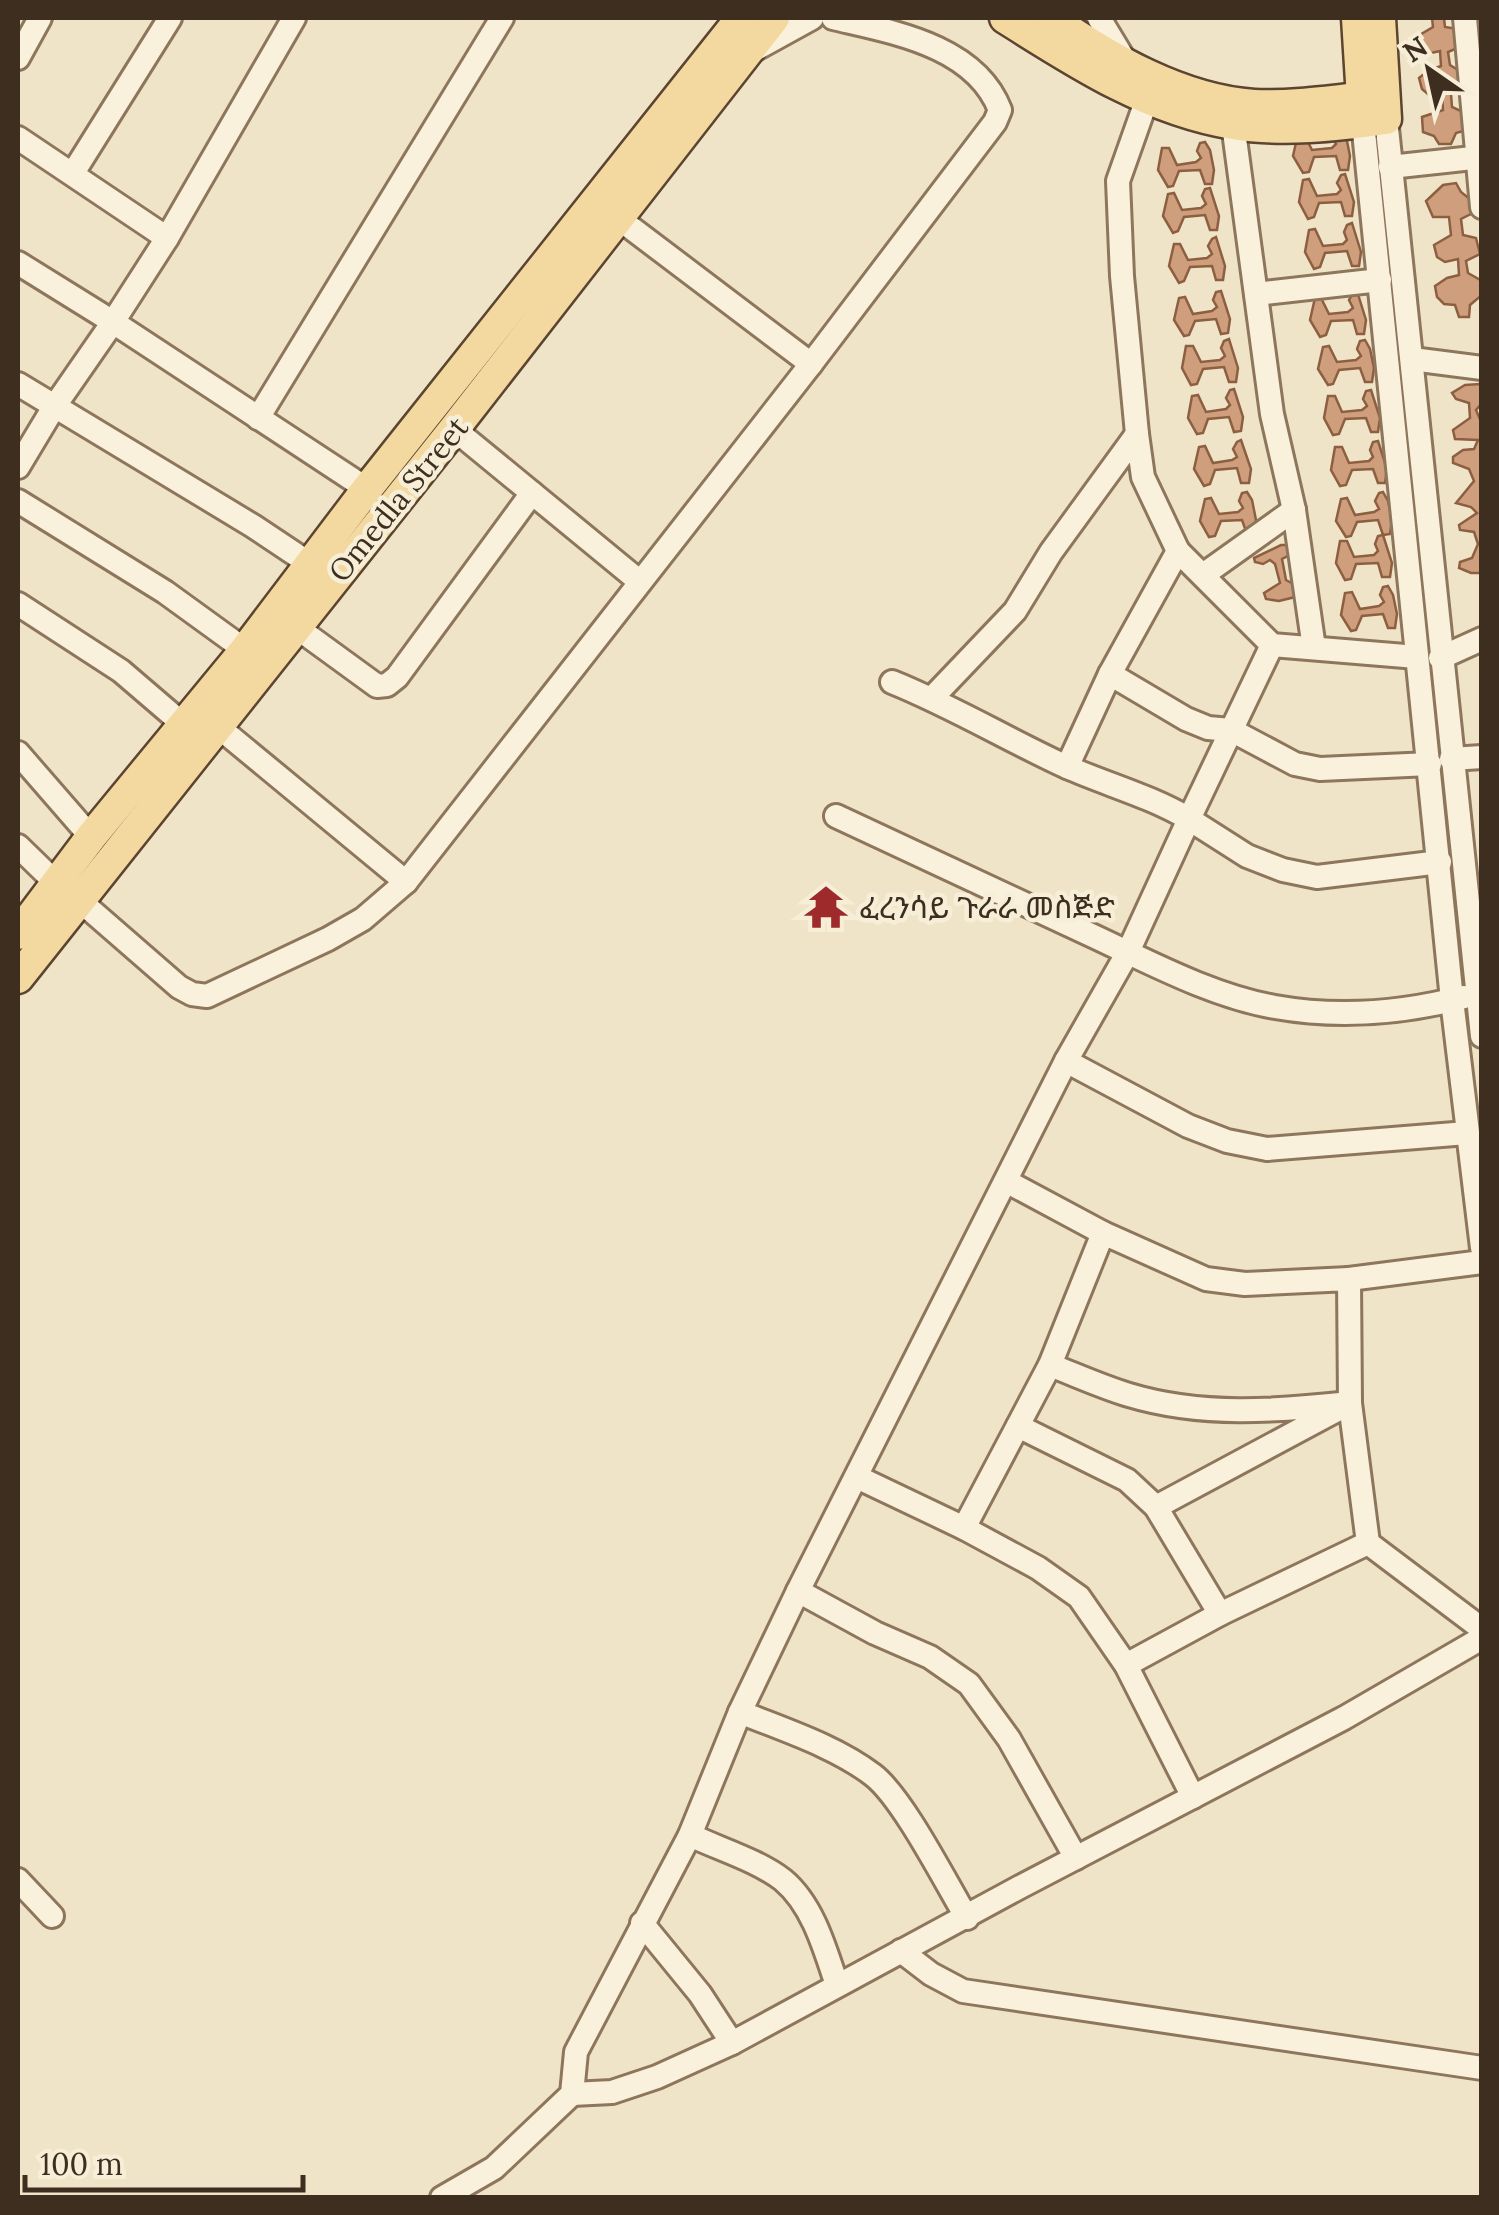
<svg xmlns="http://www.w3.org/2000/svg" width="1499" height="2215" font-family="Lora,'Noto Sans Ethiopic',serif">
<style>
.building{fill:#cf9f7d;stroke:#8d5f41;stroke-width:2.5}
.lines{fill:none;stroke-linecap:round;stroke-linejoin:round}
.minor-casing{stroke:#8d765c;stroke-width:28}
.major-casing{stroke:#5b4430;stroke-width:35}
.minor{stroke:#faf1dc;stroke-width:22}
.major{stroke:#f3d9a0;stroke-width:30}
.labels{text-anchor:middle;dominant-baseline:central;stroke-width:9;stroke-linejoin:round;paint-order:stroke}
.street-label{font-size:30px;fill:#3d2e20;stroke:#f7eed8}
.poi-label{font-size:30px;fill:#3d2e20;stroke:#f7eed8;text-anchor:start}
</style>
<rect width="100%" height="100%" fill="#f0e4c8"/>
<!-- building -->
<g class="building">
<polygon points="1432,18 1444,18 1445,27 1458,29 1462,46 1448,52 1450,65 1463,73 1464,86 1451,94 1452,107 1463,112 1470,129 1456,133 1451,144 1439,144 1434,136 1423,132 1422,117 1443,110 1442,93 1429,95 1422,89 1419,78 1429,70 1441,66 1440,51 1427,54 1419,49 1416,37 1433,27"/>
<polygon points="1298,134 1304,134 1312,150 1332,148 1336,144 1332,137 1346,136 1350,156 1348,170 1340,170 1336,156 1314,157 1309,172 1303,173 1293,156"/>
<polygon points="1205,142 1210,150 1214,170 1212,184 1205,184 1200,170 1179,171 1173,186 1168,187 1158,170 1162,148 1169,148 1177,165 1196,162 1201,158 1197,151 1200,143"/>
<polygon points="1345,174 1354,202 1352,216 1345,216 1341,202 1319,203 1314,217 1308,219 1299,202 1303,180 1309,179 1317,196 1337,194 1341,190 1337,183 1341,175"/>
<polygon points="1456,183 1461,192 1476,204 1475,212 1461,219 1463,235 1476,238 1480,254 1466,261 1468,273 1482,281 1482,295 1470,305 1469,317 1459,317 1455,305 1444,304 1437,297 1435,286 1447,278 1459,275 1458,259 1445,262 1437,257 1434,245 1451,235 1449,217 1433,217 1426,201 1443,185"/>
<polygon points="1210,188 1219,216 1217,230 1210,230 1205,215 1184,217 1178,231 1173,233 1163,216 1168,194 1174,193 1182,210 1201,208 1206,204 1202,196 1205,189"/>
<polygon points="1352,223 1361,252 1359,266 1352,266 1347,251 1325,253 1320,267 1314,269 1305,252 1309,230 1315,229 1323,246 1343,244 1347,240 1344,232 1347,225"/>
<polygon points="1216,237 1225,266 1223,280 1216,280 1212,266 1190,267 1184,281 1179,283 1169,266 1174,244 1180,244 1188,260 1207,258 1212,254 1208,246 1212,239"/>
<polygon points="1221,291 1230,319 1228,333 1221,334 1216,319 1195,321 1189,335 1184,336 1174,320 1179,298 1185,297 1193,314 1212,311 1217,307 1213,300 1216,292"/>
<polygon points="1357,291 1366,320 1364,334 1357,334 1353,320 1331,321 1326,335 1320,337 1310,320 1315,298 1321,298 1329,314 1348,312 1353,308 1349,300 1353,293"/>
<polygon points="1229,339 1238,368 1236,382 1229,382 1224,367 1203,369 1197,384 1191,385 1182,368 1186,346 1193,346 1201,362 1220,360 1225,356 1221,348 1224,341"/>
<polygon points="1365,340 1370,349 1374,368 1372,382 1365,382 1360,368 1339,370 1333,384 1328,385 1318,369 1323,347 1329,346 1337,362 1356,360 1361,356 1357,349 1360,341"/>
<polygon points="1480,384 1482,403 1476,410 1482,424 1482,573 1471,573 1459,568 1460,562 1472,558 1478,544 1474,532 1460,530 1459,525 1477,513 1471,507 1456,503 1474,481 1469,469 1453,463 1453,457 1463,450 1474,449 1478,440 1455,439 1453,430 1470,418 1469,403 1456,399 1452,393 1465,385"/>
<polygon points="1234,389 1243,417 1241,431 1234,432 1229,417 1208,419 1203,433 1197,434 1188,418 1192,396 1198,395 1206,412 1226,409 1230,405 1226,398 1230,390"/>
<polygon points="1371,390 1380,418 1378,432 1371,432 1366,418 1345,419 1339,434 1333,435 1324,418 1328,396 1335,396 1342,412 1362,410 1367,406 1363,399 1366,391"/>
<polygon points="1241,440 1251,469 1249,483 1241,483 1237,468 1215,470 1210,484 1204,486 1194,469 1199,447 1205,446 1213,463 1232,460 1237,457 1233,449 1237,442"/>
<polygon points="1378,441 1387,469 1385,483 1378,483 1373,469 1352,470 1346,485 1340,486 1331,470 1335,447 1342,447 1349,463 1369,461 1373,457 1370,450 1373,442"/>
<polygon points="1247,492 1252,500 1256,520 1254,534 1247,534 1242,520 1221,521 1215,536 1209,537 1200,521 1205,499 1211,498 1219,514 1238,512 1243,508 1239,501 1242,493"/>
<polygon points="1383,492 1388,501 1392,520 1390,534 1383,535 1378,520 1357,522 1351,536 1346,537 1336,521 1341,499 1347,498 1355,515 1374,512 1379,509 1375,501 1379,493"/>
<polygon points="1383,535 1392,563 1390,577 1382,577 1378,563 1356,564 1351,579 1345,580 1336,563 1340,541 1347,541 1354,557 1374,555 1378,551 1375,544 1378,536"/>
<polygon points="1281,545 1295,545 1296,552 1282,559 1286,580 1303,589 1295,597 1279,601 1266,599 1264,593 1280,583 1275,564 1270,560 1263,564 1255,562 1254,558"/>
<polygon points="1388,586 1393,595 1397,614 1395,628 1388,628 1383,614 1362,616 1356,630 1351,631 1341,615 1345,593 1352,592 1360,609 1379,606 1384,602 1380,595 1383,587"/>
</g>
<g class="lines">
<!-- minor casing -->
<g class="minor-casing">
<g id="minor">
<polyline points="1099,18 1125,61"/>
<polyline points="1465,18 1482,207"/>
<polyline points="754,50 812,18"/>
<polyline points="18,58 40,18"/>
<polyline points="1386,119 1482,1036"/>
<polyline points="1363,122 1452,1000 1482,1248"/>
<polyline points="1233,124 1272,414 1294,510 1314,648"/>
<polyline points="18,138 167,238 294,18"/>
<polyline points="1390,167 1482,157"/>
<polyline points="73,173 170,18"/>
<polyline points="618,218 811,364"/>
<polyline points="167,238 113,322 367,489"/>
<polyline points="18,263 113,322 54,407 18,467"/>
<polyline points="1256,294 1380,280"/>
<polyline points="1412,359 1482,368"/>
<polyline points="18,384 253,526 310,564"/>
<polyline points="258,418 502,18"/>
<polyline points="1137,434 1122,276 1118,181 1147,99"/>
<polyline points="532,493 639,581"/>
<polyline points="18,501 165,592 245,650"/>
<polyline points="1178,551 1272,645 1417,657"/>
<polyline points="1203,575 1294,510"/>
<polyline points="18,604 121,671 184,725"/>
<polyline points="296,627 377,686 387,685 397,677 532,493 454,429"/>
<polyline points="1272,645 1189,819 1247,856 1283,870 1317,877 1440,862"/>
<polyline points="1440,658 1482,639"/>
<polyline points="932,698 1015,611 1051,552 1137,434 1143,477 1178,551 1110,674"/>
<polyline points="216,725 406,882"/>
<polyline points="18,753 91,837"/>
<polyline points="1451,759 1482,757"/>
<polyline points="1067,767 1110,674 1186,719 1208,728 1231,730 1295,764 1320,769 1430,764"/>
<path d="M836 816C921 856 1006 895 1091 935 1149 962 1212 996 1275 1007 1337 1018 1403 1013 1464 997"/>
<polyline points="18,846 56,883"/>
<path d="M79 900 179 987 192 994 207 996 328 939 363 919 406 882 811 364 995 122 1000 110C975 45 892 32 833 18"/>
<polyline points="1066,1061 1188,1126 1227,1141 1267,1149 1467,1133"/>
<polyline points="1103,1233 1206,1279 1245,1284 1349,1279 1350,1403 1368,1543"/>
<polyline points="1349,1279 1482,1262"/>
<path d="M1050 1365C1076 1375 1102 1387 1129 1395 1202 1417 1276 1411 1350 1403L1156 1507"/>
<polyline points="1018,1426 1127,1480 1156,1507 1220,1614 1368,1543 1482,1629"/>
<polyline points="857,1477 964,1528 1038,1568 1079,1597 1126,1665 1193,1797"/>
<polyline points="964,1528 1050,1365 1103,1233 1006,1181"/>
<polyline points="798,1591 875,1633 930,1657 969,1684 1009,1739 1076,1858"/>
<polyline points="1126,1665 1220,1614"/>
<path d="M740 1712C784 1730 835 1746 873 1775 903 1798 946 1883 967 1918"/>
<path d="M690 1835C719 1849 757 1860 783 1880 813 1905 825 1949 837 1985"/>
<polyline points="18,1880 52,1916"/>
<polyline points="642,1923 700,1994 732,2043"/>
<polyline points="901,1951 931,1974 963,1991 1482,2068"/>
<polyline points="572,2094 612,2092 657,2077 732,2043 1020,1887 1344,1718 1482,1638"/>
<path d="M442 2198 494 2168 572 2094 576 2052 690 1835 740 1712 798 1591 1066 1061 1128 952 1189 819C1150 796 1108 785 1067 767 1008 740 952 706 892 682"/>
</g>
</g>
<!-- major casing -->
<g class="major-casing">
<g id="major">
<path d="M1005 18C1076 63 1148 110 1233 124 1282 132 1337 126 1386 119L1380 18"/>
<path d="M1051 18C1109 58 1181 100 1254 105 1297 107 1341 99 1384 95"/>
<polyline points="1357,18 1363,114"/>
<polyline points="18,934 91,837 245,650 367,489 741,18"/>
<polyline points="18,978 454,429 774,18"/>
</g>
</g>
<!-- minor -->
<use href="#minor" class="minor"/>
<!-- major -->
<use href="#major" class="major"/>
</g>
<!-- icons -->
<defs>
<g id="temple-bare" transform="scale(3.45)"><path d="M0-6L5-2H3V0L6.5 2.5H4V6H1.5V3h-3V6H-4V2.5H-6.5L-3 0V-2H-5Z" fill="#9e2a2b" stroke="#f7eed8" stroke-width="2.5" paint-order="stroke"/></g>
</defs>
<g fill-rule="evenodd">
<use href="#temple-bare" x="826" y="907"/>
</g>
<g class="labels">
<!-- street labels -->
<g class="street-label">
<text transform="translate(398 499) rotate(-51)">Omedla Street</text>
</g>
<!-- poi labels -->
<g class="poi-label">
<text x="859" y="907">ፈረንሳይ ጉራራ መስጅድ</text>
</g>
</g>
<!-- border -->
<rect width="1499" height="2215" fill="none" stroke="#3d2e20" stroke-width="40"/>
<!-- north arrow -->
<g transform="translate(1429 70) rotate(326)" stroke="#f7eed8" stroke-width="8" paint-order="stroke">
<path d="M0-8L18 38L0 25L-18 38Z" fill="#3d2e20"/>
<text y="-15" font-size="28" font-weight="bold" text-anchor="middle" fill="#3d2e20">N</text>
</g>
<!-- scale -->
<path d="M25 2175v15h278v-15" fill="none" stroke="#3d2e20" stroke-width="5"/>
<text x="40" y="2175" font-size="30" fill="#3d2e20" stroke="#f7eed8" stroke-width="8" paint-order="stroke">100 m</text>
</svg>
